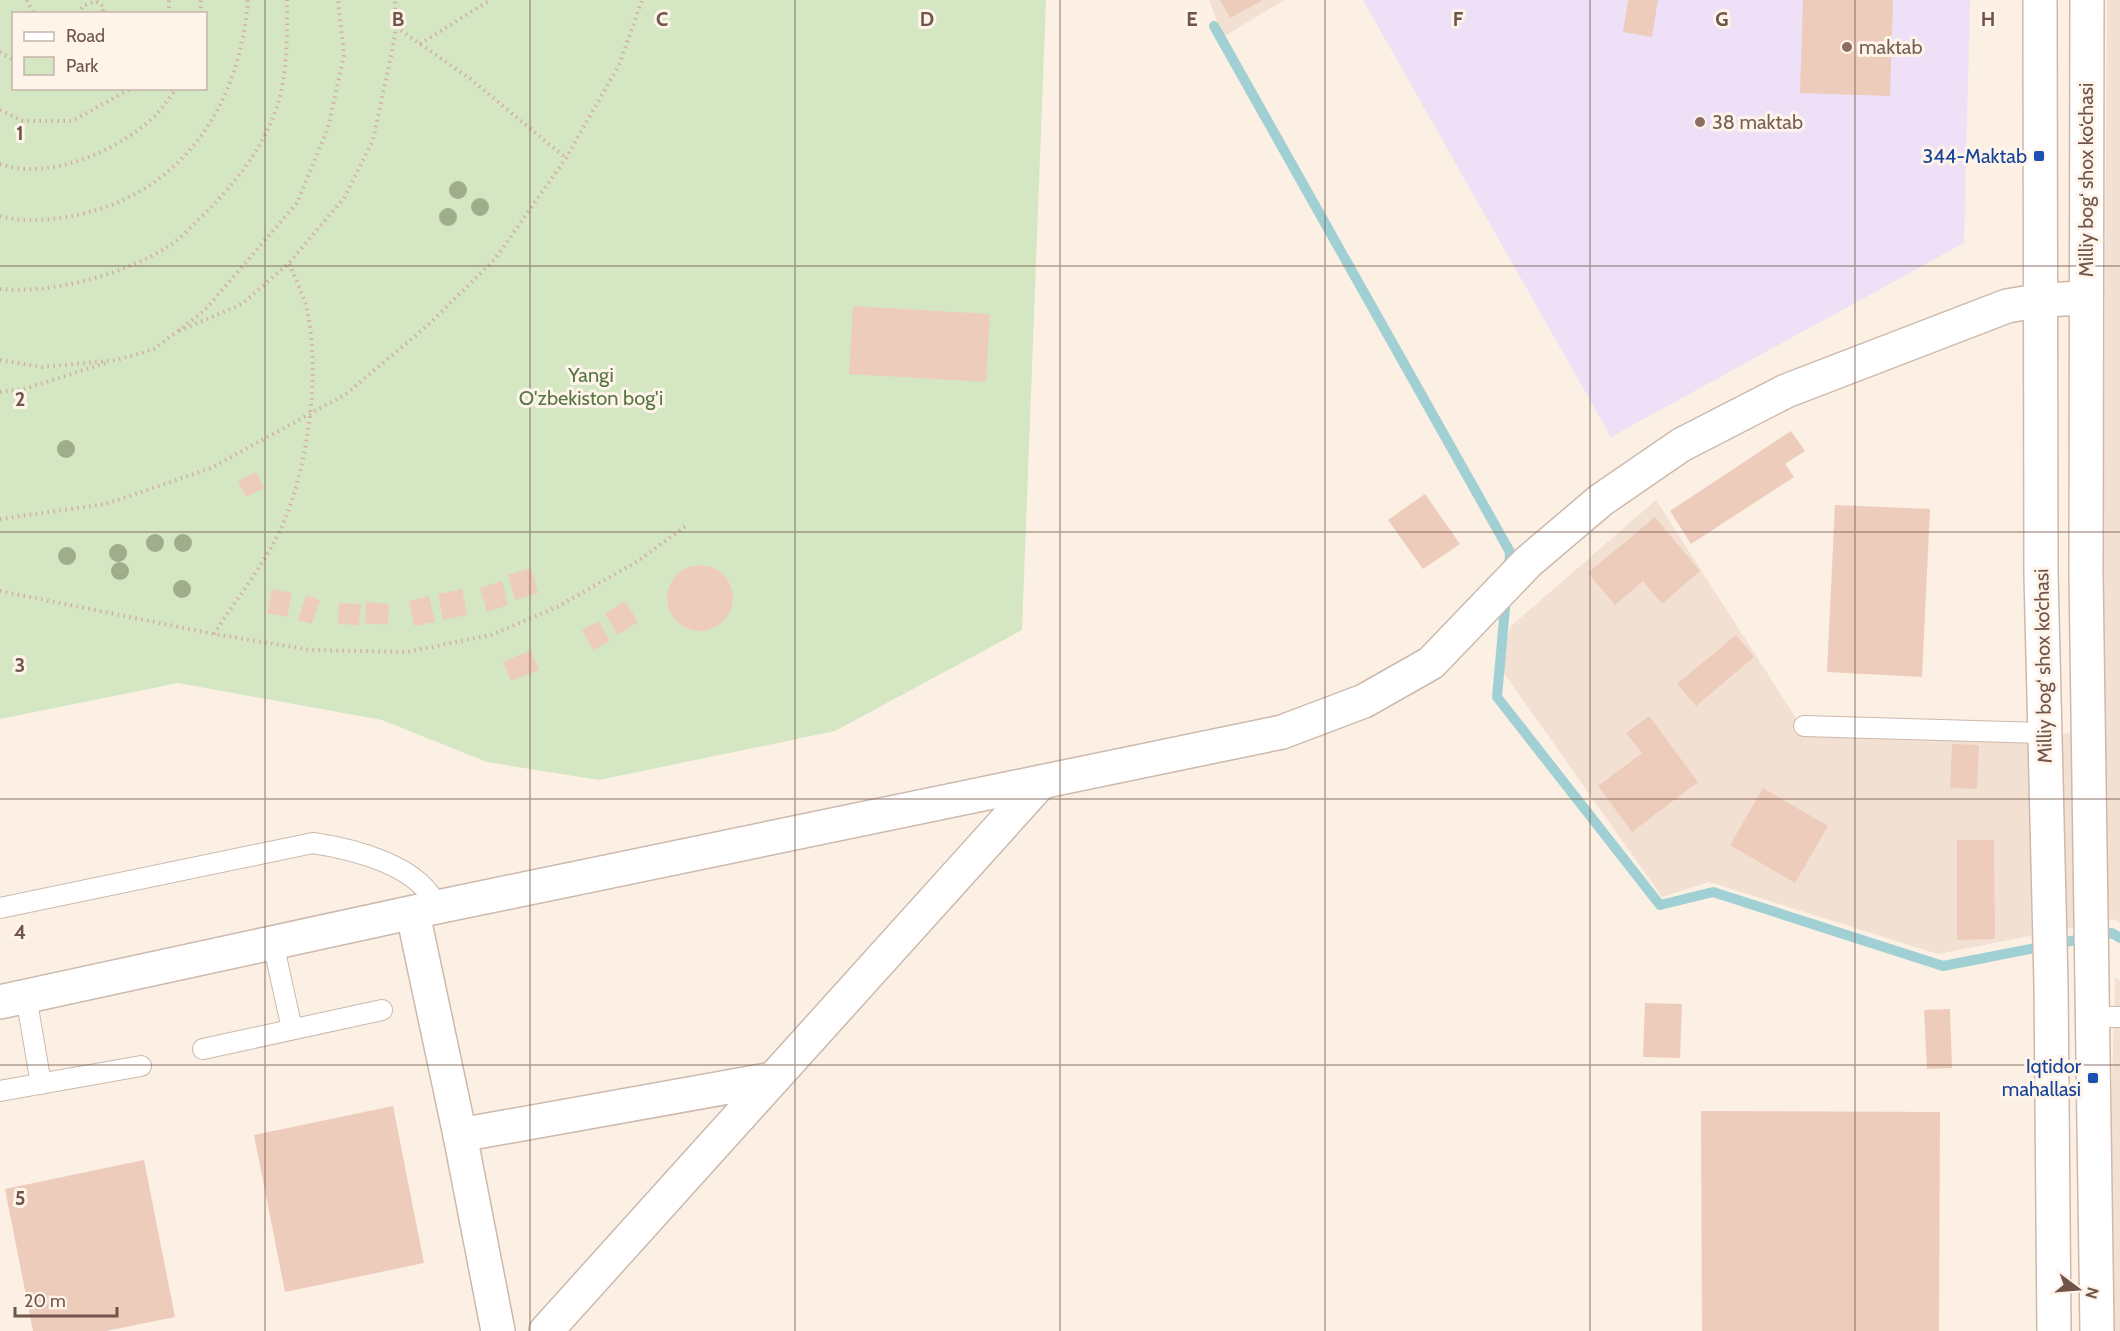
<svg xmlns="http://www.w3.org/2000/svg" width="2120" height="1331" font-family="Cabin,sans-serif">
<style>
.residential{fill:#f2e1d2}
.education{fill:#ede0f7}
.green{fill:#d4e7c2;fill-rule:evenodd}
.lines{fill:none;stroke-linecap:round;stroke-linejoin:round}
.stream{stroke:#a0d0d4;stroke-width:10}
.building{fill:#eeccbc}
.lane-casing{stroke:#cdb9ad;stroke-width:22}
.street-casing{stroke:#cdb9ad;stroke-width:36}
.secondary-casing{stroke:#d0b8ab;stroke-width:36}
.path{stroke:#d3b0a0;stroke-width:4;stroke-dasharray:1.5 4.5;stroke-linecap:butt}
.lane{stroke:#fff;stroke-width:20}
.street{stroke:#fff;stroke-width:33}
.secondary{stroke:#fff;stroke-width:33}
.tree{fill:#a0ad8b}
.grid{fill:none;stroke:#71554b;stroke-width:1.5;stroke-opacity:0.55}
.education-dot{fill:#8d6e63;stroke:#fef4e9;stroke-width:2}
.transit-dot{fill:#1a4fb4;stroke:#fef4e9;stroke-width:2}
.labels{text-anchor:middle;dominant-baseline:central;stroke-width:6;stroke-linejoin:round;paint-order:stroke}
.education-label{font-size:20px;fill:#785e54;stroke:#fef4e9;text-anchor:start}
.transit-label{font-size:20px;fill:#164399;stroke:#fef4e9;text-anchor:end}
.street-label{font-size:20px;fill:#71554b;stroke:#fef4e9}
.park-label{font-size:20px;fill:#567643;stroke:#fef4e9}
.grid-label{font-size:20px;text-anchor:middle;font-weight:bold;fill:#71554b;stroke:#fef4e9;stroke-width:6;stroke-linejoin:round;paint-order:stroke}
</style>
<rect width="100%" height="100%" fill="#fbf0e3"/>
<!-- residential -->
<g class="residential">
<polygon points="1209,0 1284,0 1223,37"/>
<polygon points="2107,0 2120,0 2120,923 2114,919 1938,954 1709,882 1662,897 1501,669 1510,627 1656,500 1805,732 1968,738 2102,732"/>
<polygon points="2115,978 2120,980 2120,1331 2105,1331"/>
</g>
<!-- education -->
<polygon class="education" points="1363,0 1970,0 1964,243 1611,437"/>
<!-- green -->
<path class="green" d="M0 0H1046L1022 630 835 731 599 780 487 762 382 720 178 683 0 719ZM14 14H206V88H14Z"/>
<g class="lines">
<!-- stream -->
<g class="stream">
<polyline points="1214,26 1510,552 1509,569"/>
<polyline points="1506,597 1497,697 1660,905 1713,892 1943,966 2112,933 2120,938"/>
</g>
</g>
<!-- building -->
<g class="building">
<polygon points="1220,0 1263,0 1230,18"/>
<polygon points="1628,0 1658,0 1652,37 1623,32"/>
<polygon points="1803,0 1893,0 1890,96 1800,93"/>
<polygon points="853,306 990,314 986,382 849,374"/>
<polygon points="1791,431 1805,451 1785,464 1794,477 1691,544 1670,511"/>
<polygon points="256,472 264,488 246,497 238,481"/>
<polygon points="1425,494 1460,544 1423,569 1388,520"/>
<polygon points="1835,505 1930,509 1922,677 1827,672"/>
<polygon points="1655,517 1700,571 1662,604 1643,581 1615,605 1588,573"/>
<circle cx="700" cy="598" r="33"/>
<polygon points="531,568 538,593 515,600 508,575"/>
<polygon points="502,581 508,605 487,612 480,588"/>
<polygon points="272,589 292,593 287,617 267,613"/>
<polygon points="462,589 467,615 443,620 438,594"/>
<polygon points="306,595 320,600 312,624 298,620"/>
<polygon points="429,596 435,622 414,626 409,601"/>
<polygon points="625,601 638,622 618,635 605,614"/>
<polygon points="366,602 389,604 388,625 365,623"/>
<polygon points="339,603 361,604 359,625 338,624"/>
<polygon points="599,621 610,641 593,650 582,630"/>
<polygon points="1736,635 1754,657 1696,706 1677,684"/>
<polygon points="531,650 539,670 511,681 503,662"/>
<polygon points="1649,716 1698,782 1632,832 1598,786 1642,753 1626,733"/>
<polygon points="1952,744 1979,745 1977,789 1950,788"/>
<polygon points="1763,788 1828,826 1795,883 1730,845"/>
<polygon points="1957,840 1994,840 1995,939 1957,940"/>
<polygon points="1645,1003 1682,1004 1680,1058 1643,1057"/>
<polygon points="1950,1009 1952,1068 1927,1069 1924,1010"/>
<polygon points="393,1106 424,1263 285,1292 254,1135"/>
<polygon points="1701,1111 1940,1112 1939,1331 1702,1331"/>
<polygon points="144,1160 175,1317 106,1331 33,1331 5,1189"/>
</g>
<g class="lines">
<!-- lane casing -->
<g class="lane-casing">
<g id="lane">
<polyline points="1804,726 2045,733"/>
<path d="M0 908 313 843C353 849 420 865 437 907"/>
<polyline points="273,943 292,1029"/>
<polyline points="26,996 41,1084"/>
<polyline points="2092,1017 2120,1017"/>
<polyline points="203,1049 382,1010"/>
<polyline points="0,1091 141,1066"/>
</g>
</g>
<!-- street casing -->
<g class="street-casing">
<g id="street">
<polyline points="413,914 460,1135 498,1331"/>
<polyline points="0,1002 437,907 1282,732 1364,701 1431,663 1528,562 1601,500 1681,445 1786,391 2007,306 2042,300 2085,298"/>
<polyline points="460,1135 773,1079"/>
<polyline points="546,1331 1041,782"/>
</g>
</g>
<!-- secondary casing -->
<g class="secondary-casing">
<g id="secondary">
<polyline points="2040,0 2041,574 2051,984 2054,1331"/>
<polyline points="2087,0 2086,574 2097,1331"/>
</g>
</g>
<!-- path -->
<g class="path">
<polyline points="27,0 34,14"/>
<polyline points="78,14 83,6 96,1 104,7 102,14"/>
<polyline points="169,14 169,0"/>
<polyline points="200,14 201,0"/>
<polyline points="396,27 469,78 566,158"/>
<polyline points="420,44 490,0"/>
<polyline points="0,52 14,60"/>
<polyline points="0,110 23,121 72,121 132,88"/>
<path d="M0 164C49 182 122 149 157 114 164 106 170 97 177 88"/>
<path d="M0 216C24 223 53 220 77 215 183 193 240 104 248 0"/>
<path d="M0 289C53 294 125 274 169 246 179 240 188 230 196 222 232 187 262 152 278 104 288 70 287 34 287 0"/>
<polyline points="179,331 242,304 289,263 344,198 373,140 393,47 396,27 395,0"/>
<polyline points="0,360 42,367 117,360 154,349 204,311 297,203 328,128 344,55 338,0"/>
<polyline points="0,392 24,389 109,362"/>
<polyline points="0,519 106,504 211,468 346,394 427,326 495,259 566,158 619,65 642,0"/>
<polyline points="0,591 214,634 311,650 407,652 491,635 559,606 638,561 687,525"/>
<path d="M214 634C236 599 265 564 282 526 308 467 321 373 307 310 303 294 295 278 289 263"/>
</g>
<!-- lane -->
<use href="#lane" class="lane"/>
<!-- street -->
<use href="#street" class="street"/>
<!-- secondary -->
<use href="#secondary" class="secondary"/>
</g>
<!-- trees -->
<g class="tree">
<circle cx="458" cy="190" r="9"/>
<circle cx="480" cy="207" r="9"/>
<circle cx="448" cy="217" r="9"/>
<circle cx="66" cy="449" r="9"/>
<circle cx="155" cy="543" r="9"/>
<circle cx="183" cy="543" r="9"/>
<circle cx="118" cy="553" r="9"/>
<circle cx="67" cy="556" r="9"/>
<circle cx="120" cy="571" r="9"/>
<circle cx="182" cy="589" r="9"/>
</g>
<!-- grid -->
<path class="grid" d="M265 0V1331M530 0V1331M795 0V1331M1060 0V1331M1325 0V1331M1590 0V1331M1855 0V1331M0 266H2120M0 532H2120M0 799H2120M0 1065H2120"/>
<!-- markers -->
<g class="education-dot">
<circle cx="1847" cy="47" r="6"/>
<circle cx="1700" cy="122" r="6"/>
</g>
<g class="transit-dot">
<rect x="2033" y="150" width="12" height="12" rx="3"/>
<rect x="2087" y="1072" width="12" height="12" rx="3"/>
</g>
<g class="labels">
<!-- education labels -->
<g class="education-label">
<text x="1859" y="47">maktab</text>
<text x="1712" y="122">38 maktab</text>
</g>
<!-- transit labels -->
<g class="transit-label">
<text x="2027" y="156">344-Maktab</text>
<text x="2081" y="1066">Iqtidor<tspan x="2081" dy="23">mahallasi</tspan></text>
</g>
<!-- street labels -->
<g class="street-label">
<text transform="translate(2086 180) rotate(-90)">Milliy bog‘ shox ko‘chasi</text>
<text transform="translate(2043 666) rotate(-91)">Milliy bog‘ shox ko‘chasi</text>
</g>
<!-- park labels -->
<g class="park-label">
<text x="591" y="375">Yangi<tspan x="591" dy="23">O'zbekiston bog'i</tspan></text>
</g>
</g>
<g class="grid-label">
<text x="398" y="26">B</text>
<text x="662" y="26">C</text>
<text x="927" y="26">D</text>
<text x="1192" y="26">E</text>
<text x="1458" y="26">F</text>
<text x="1722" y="26">G</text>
<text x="1988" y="26">H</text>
<text x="20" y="140">1</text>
<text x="20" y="406">2</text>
<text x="20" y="672">3</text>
<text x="20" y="939">4</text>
<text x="20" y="1205">5</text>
</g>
<!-- legend -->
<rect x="12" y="12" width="195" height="78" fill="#fef4e9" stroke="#c6b4aa" stroke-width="1.5"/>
<rect x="24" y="32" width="30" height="9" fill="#ffffff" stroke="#c6b4aa" stroke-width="1.5"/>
<text x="66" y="42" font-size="18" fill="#71554b">Road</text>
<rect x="24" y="57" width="30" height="18" fill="#d4e7c2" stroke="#c6b4aa" stroke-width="1.5"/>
<text x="66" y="72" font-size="18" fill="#71554b">Park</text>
<!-- north arrow -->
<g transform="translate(2078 1289) rotate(106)" stroke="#fef4e9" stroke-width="4.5" paint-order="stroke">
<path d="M0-4.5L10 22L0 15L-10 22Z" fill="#71554b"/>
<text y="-9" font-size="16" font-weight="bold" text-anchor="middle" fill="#71554b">N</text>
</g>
<!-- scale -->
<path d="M15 1307v9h102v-9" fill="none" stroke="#71554b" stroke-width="3"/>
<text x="24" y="1307" font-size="18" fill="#71554b" stroke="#fef4e9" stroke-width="4.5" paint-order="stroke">20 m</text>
</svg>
